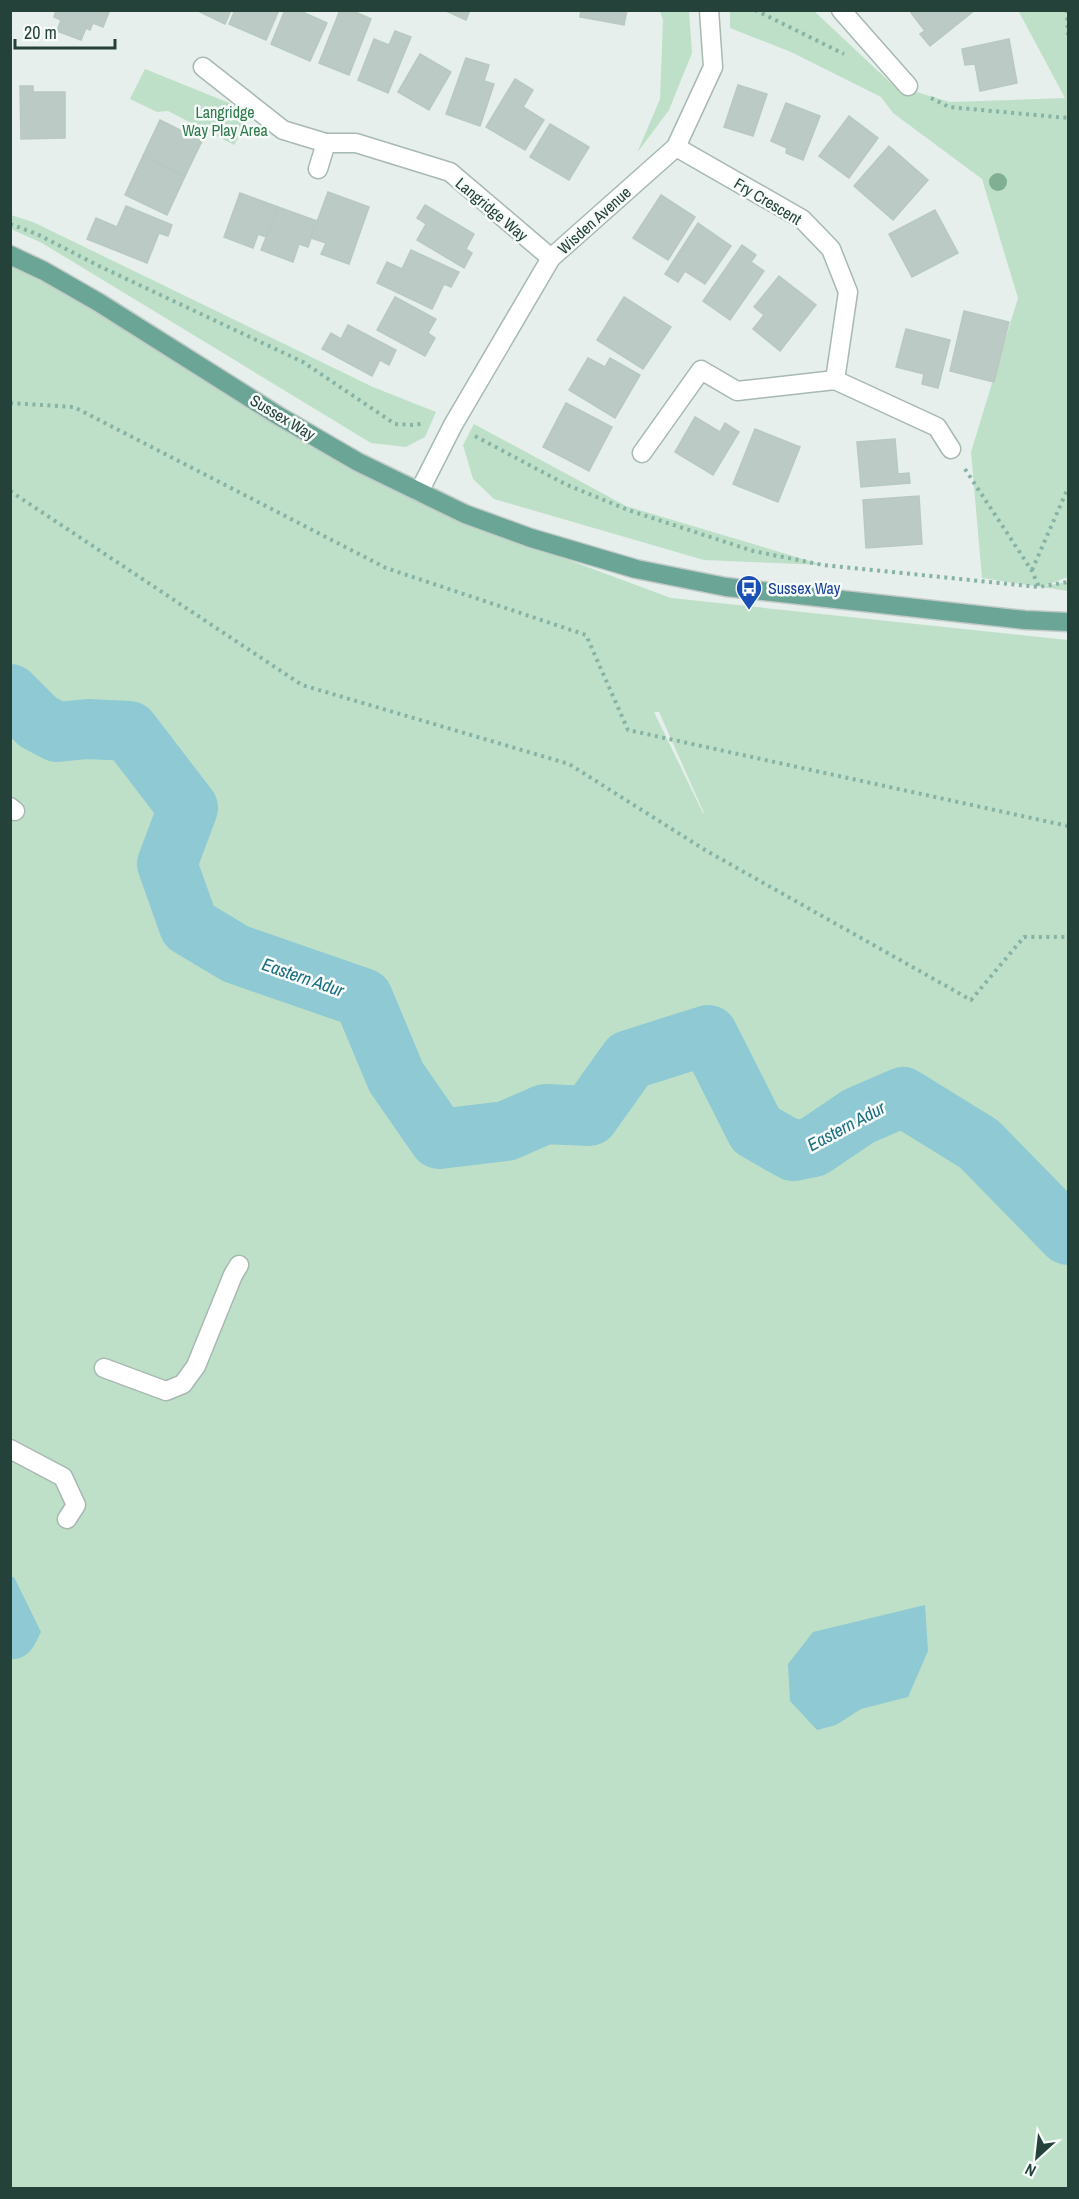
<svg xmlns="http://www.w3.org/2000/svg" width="1079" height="2199" font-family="'Archivo Narrow',sans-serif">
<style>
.green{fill:#bfe0c8;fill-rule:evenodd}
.water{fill:#8ec9d4}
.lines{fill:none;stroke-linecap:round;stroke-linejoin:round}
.river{stroke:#8ec9d4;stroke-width:60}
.building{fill:#bbcac4;stroke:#b8c9c2;stroke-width:1.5}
.minor-casing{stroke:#a8b8b2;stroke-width:21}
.major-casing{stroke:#c2cac8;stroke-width:21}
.path{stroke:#86b3a5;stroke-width:4;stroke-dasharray:3 4.5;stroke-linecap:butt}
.minor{stroke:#fff;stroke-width:18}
.major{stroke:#6aa596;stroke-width:18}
.tree{fill:#80af93}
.labels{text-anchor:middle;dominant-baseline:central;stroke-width:5;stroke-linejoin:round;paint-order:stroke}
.park-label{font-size:16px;fill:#2d7a4b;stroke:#f7fbf9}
.street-label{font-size:16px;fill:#24423a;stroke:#f7fbf9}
.transit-label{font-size:16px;fill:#164399;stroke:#f7fbf9;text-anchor:start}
.water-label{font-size:18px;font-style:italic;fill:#1c6f80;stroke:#f7fbf9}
</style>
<rect width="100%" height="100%" fill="#e6efeb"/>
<!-- green -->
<g class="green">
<polygon points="1025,10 1068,11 1068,577 1044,586 1068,582 1068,591 982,578 971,452 1018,298 982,179 893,113 881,97 791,52 730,28 730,11 814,11 893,85 950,102 1065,98 1019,12"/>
<polygon points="660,11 689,11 692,53 669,110 637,153 660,99 663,20"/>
<polygon points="145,69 254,113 234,145 168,111 157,112 130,99"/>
<polygon points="11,215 33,222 373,387 436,412 425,437 406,447 371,443 42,243 11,229"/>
<path d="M10 264 29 271 167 355 450 516 671 598 1068 640V2188H11ZM654 712H659L704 813H703Z"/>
<polygon points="474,424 626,506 823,565 704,560 494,499 473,479 463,445"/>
</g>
<!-- water -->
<g class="water">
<path d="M10 1577H14L41 1632C34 1646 29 1660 10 1659Z"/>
<polygon points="925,1605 928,1651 908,1697 861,1709 836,1725 817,1730 790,1701 788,1664 813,1632"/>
</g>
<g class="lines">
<!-- river -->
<polyline class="river" points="10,694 38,722 57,732 88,729 129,731 188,808 167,864 189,926 236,954 363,998 396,1077 439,1139 506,1131 545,1114 589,1116 629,1060 708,1035 756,1130 793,1151 813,1147 859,1116 903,1097 979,1144 1068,1235"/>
</g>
<!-- building -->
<g class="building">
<polygon points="56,10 105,10 109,12 103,27 93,23 90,30 86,28 81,40 57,31 61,20 54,17"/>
<polygon points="196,10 231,10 225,24"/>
<polygon points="235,10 279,10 266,40 229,24"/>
<polygon points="285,10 298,10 327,23 310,61 271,44"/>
<polygon points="340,10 351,10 371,19 349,75 319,63"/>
<polygon points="444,10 470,10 466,20"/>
<polygon points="581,10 627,10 624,25 580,17"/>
<polygon points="909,10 975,10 930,46 920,34 925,31"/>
<polygon points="395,31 411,37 388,93 358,80 374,39 389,45"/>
<polygon points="1009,39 1017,83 980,91 975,64 965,65 962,49"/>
<polygon points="420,54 451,72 429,110 398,92"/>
<polygon points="466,58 489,65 484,81 494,84 480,126 446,114"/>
<polygon points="515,79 533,90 523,107 544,120 525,150 486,127"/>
<polygon points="738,85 767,94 753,136 724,127"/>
<polygon points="20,86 33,86 33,92 65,92 65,138 21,139"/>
<polygon points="786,103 820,116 803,160 786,153 787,148 771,141"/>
<polygon points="849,116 878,138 849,178 819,156"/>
<polygon points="160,120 202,141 185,176 143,156"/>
<polygon points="550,124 589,147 569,180 530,157"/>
<polygon points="889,146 928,180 893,220 854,186"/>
<polygon points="143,156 185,176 167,215 125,195"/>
<polygon points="328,192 369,207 349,264 321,254 326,243 311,238"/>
<polygon points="240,193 278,207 266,237 258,234 253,248 224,237"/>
<polygon points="661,195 695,217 668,260 633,238"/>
<polygon points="425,205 474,234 466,249 472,253 464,268 417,240 426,224 417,218"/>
<polygon points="126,206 172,225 168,236 159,233 147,263 87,239 96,218 117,227"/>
<polygon points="278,207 317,221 308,247 299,244 293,262 261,250"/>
<polygon points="935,210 958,253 912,277 889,234"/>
<polygon points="698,223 731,246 705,284 685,271 678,282 665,274"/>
<polygon points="742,245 756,255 751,262 764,271 730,320 703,301"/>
<polygon points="411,250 459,272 451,287 444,284 432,309 377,283 387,262 402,269"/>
<polygon points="779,276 816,305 780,351 753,329 764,315 754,307"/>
<polygon points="395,297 436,319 428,333 435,338 425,356 377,330"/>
<polygon points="624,297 671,327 643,369 597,340"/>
<polygon points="964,311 1009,322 994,382 950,371"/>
<polygon points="348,325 396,350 389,365 380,360 372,376 322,349 331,333 341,339"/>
<polygon points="906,329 950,340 938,388 922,384 924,374 896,367"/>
<polygon points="588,358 605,367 610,358 640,375 615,418 569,390"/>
<polygon points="566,403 612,427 589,471 543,447"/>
<polygon points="695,417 720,432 725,423 739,432 713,475 675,452"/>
<polygon points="755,429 800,447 778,502 733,484"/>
<polygon points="895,439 898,474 909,473 910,483 861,487 857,442"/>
<polygon points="919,496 922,544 866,548 863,500"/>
</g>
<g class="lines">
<!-- minor casing -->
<g class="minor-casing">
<g id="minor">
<polyline points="841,10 908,86"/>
<polyline points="203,67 283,130 326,143 318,169"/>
<polyline points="326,143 356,143 450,172 551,258"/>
<polyline points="676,147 802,219 831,249 848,292 835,380"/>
<polyline points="642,453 701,370 737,391 835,380 937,427 951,449"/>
<polyline points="419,492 453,425 551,258 676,147 713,67 709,10"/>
<polyline points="10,807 15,811"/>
<polyline points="104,1368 166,1391 183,1384 196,1366 233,1275 239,1265"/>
<polyline points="10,1449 63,1477 76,1505 67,1519"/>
</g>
</g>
<!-- major casing -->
<g class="major-casing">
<polyline id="major" points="10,255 44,271 98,302 277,415 358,462 465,514 531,538 636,569 726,587 1025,620 1068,622"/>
</g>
<!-- path -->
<g class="path">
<polyline points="755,10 844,54"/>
<polyline points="1067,10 1068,35"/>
<polyline points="931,98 949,107 1068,118"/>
<polyline points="10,224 37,234 99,266 303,362 395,424 415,425 424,423"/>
<polyline points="10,403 74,407 386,568 586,635 628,730 1068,826"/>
<polyline points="475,436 565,484 628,510 753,551 823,565 1039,587 1068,582"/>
<polyline points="965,469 1032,571 1039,587"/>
<polyline points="10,491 302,685 569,764 705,850 971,1000 1024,937 1068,937"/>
<polyline points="1032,570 1068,488"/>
</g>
<!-- minor -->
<use href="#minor" class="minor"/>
<!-- major -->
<use href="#major" class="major"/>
</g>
<!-- trees -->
<circle class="tree" cx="998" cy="182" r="9"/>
<!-- icons -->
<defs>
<g id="bus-pin" transform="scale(1.35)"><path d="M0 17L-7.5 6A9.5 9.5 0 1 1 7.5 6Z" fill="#1a4fb4" stroke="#f7fbf9"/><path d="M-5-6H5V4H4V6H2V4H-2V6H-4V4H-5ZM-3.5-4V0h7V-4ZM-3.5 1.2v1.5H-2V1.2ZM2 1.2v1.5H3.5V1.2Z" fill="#fff"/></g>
</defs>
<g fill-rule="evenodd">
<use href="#bus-pin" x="749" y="588"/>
</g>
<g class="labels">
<!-- park labels -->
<g class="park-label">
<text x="225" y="112">Langridge<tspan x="225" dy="18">Way Play Area</tspan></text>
</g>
<!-- street labels -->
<g class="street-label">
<text transform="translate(768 201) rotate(31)">Fry Crescent</text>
<text transform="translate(492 209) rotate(40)">Langridge Way</text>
<text transform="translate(594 220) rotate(-42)">Wisden Avenue</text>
<text transform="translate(283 417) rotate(31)">Sussex Way</text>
</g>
<!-- transit labels -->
<g class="transit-label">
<text x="768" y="588">Sussex Way</text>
</g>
<!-- water labels -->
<g class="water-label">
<text transform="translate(303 977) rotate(19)">Eastern Adur</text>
<text transform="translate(846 1126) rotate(-28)">Eastern Adur</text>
</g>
</g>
<!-- border -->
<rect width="1079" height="2199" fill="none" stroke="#24423a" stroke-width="24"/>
<!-- north arrow -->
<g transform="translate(1037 2157) rotate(207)" stroke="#f7fbf9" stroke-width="4.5" paint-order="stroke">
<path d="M0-4.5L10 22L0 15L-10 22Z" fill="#24423a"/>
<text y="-9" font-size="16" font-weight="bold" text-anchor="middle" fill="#24423a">N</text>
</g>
<!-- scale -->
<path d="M15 39v9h100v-9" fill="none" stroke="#24423a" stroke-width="3"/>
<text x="24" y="39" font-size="18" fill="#24423a" stroke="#f7fbf9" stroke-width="4.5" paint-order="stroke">20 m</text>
</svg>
